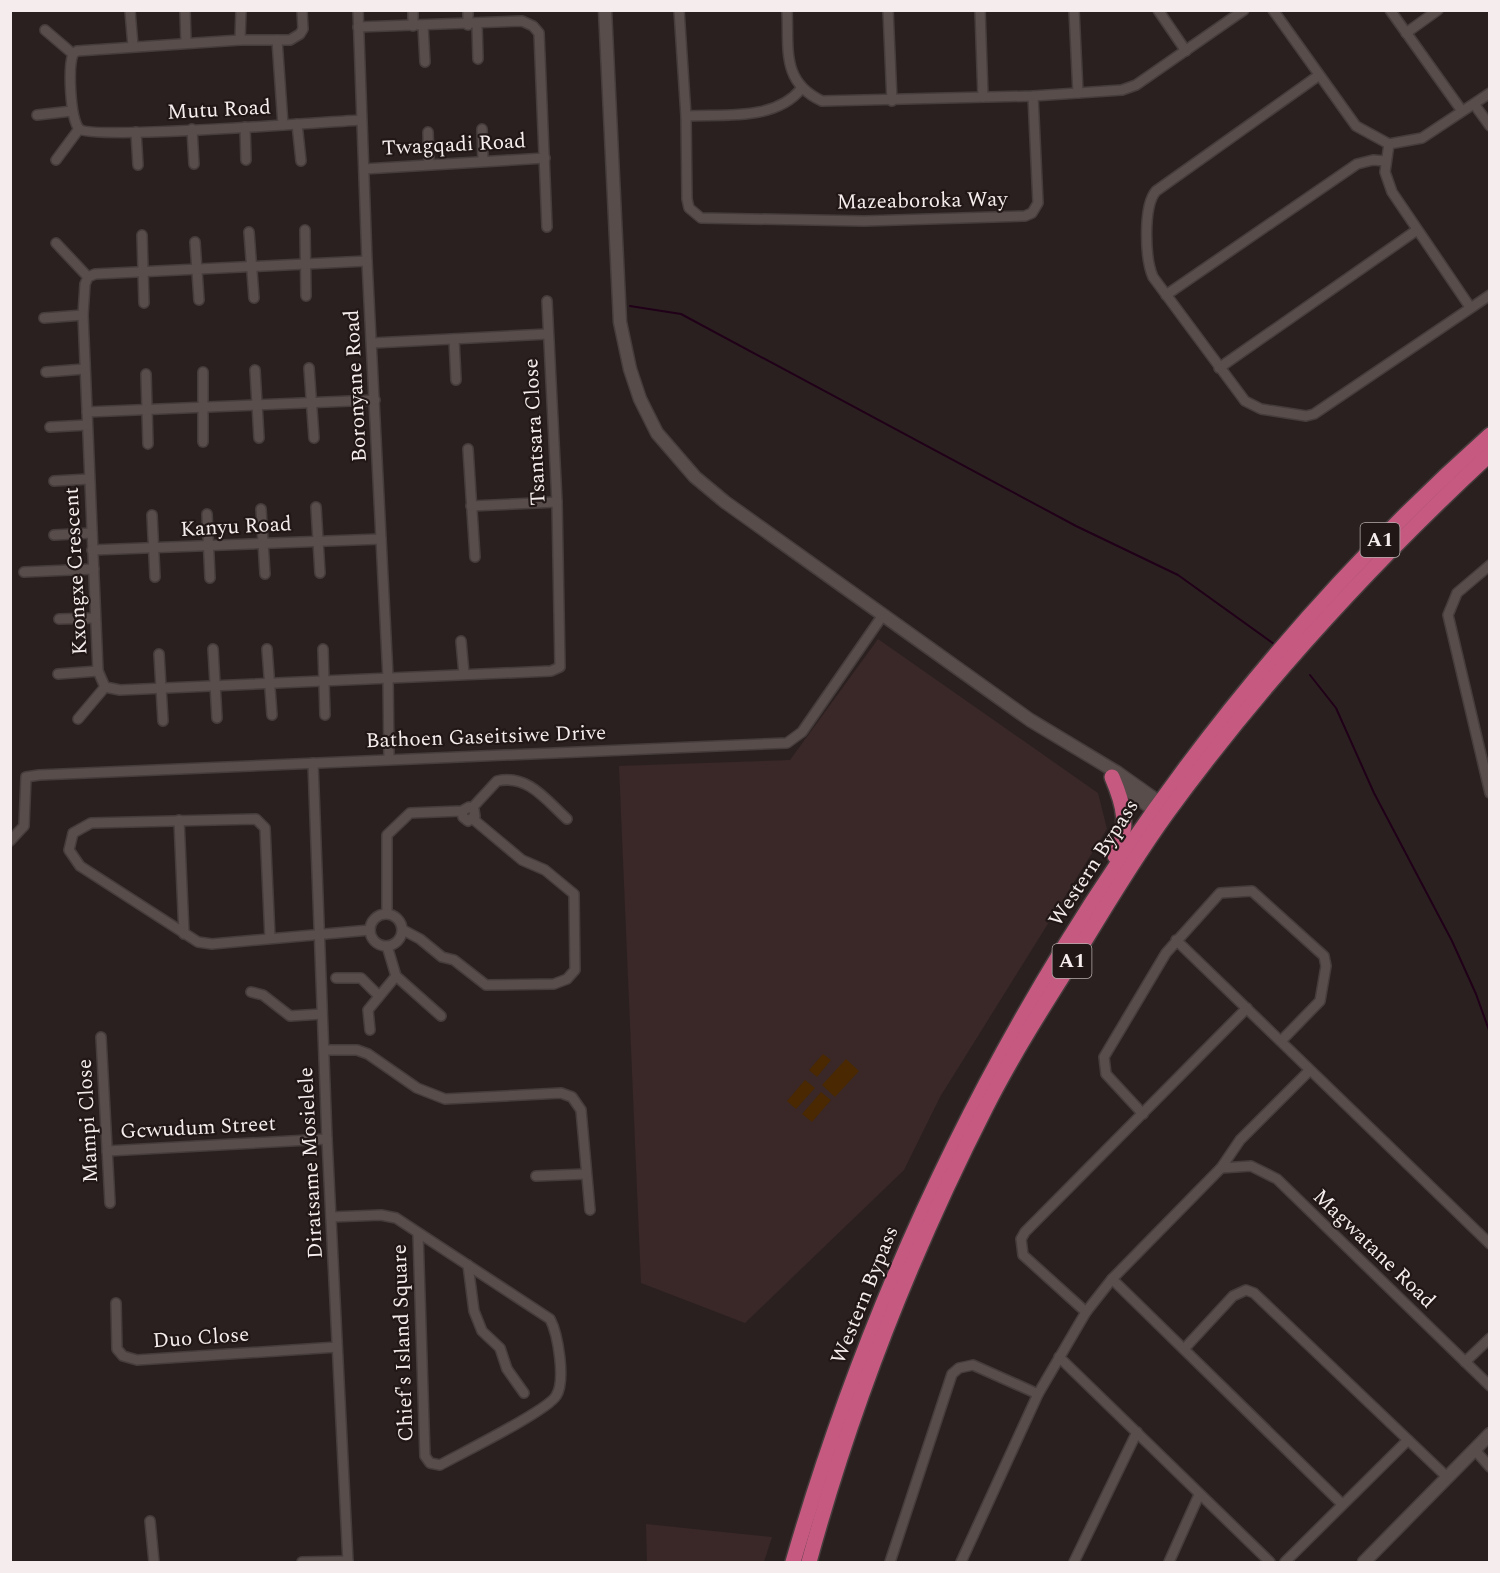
<svg xmlns="http://www.w3.org/2000/svg" width="1500" height="1573" font-family="Spectral,serif">
<style>
.built{fill:#392827}
.green{fill:#492802}
.lines{fill:none;stroke-linecap:round;stroke-linejoin:round}
.stream{stroke:#200018;stroke-width:2}
.minor-casing{stroke:#453c3c;stroke-width:12}
.tertiary-casing{stroke:#453c3c;stroke-width:15}
.trunk-casing{stroke:#453c3c;stroke-width:18}
.minor{stroke:#594d4c;stroke-width:9}
.tertiary{stroke:#594d4c;stroke-width:12}
.trunk{stroke:#c55980;stroke-width:15}
.labels{text-anchor:middle;dominant-baseline:central;stroke-width:4.5;stroke-linejoin:round;paint-order:stroke}
.shield{fill:#211717;stroke:#b5adad;stroke-width:1.5}
.shield-label{font-size:20px;font-weight:bold;fill:#f5eded}
.street-label{font-size:21px;fill:#f5eded;stroke:#211717}
</style>
<rect width="100%" height="100%" fill="#2b2020"/>
<!-- built -->
<g class="built">
<polygon points="878,639 1098,793 1107,829 940,1097 904,1170 745,1323 641,1283 619,766 790,760"/>
<polygon points="646,1524 772,1537 764,1562 647,1562"/>
</g>
<!-- green -->
<g class="green">
<polygon points="823,1054 831,1060 817,1077 809,1070"/>
<polygon points="846,1059 859,1071 835,1097 822,1085"/>
<polygon points="805,1080 815,1088 796,1109 787,1101"/>
<polygon points="821,1092 831,1100 812,1122 802,1114"/>
</g>
<g class="lines">
<!-- stream -->
<g class="stream">
<polyline points="630,306 681,314 1076,526 1178,575 1274,644"/>
<polyline points="1310,675 1336,708 1374,793 1452,941 1476,994 1490,1033"/>
</g>
<!-- minor casing -->
<g class="minor-casing">
<g id="minor">
<polyline points="185,10 186,43"/>
<polyline points="358,10 367,261 388,677 389,759"/>
<polyline points="413,10 413,26"/>
<polyline points="679,10 686,116 687,199 689,208 701,218 864,221 1025,216 1032,213 1038,203 1033,96"/>
<path d="M787 10C789 49 781 82 822 101L1033 96 1122 90 1136 85 1244 10"/>
<polyline points="888,10 892,101"/>
<polyline points="980,10 983,97"/>
<polyline points="1074,10 1078,93"/>
<polyline points="1158,10 1186,51"/>
<polyline points="1273,10 1356,126 1389,144 1422,138 1490,93"/>
<polyline points="1390,10 1462,111"/>
<polyline points="130,11 133,46"/>
<polyline points="468,25 468,10"/>
<polyline points="477,25 478,59"/>
<polyline points="423,26 425,62"/>
<polyline points="358,27 522,21 533,26 539,33 547,227"/>
<polyline points="45,30 73,54"/>
<polyline points="1406,33 1438,10"/>
<polyline points="240,40 241,10"/>
<polyline points="277,40 283,125"/>
<path d="M1318 76 1156 191C1143 206 1145 259 1153 277L1245 401 1261 409 1306 416 1314 414 1490 295"/>
<polyline points="1474,104 1490,126"/>
<polyline points="37,115 72,111"/>
<path d="M686 116C724 114 775 121 801 89"/>
<polyline points="297,124 301,161"/>
<polyline points="245,127 246,160"/>
<path d="M79 129C70 117 68 68 73 54L77 51 240 40H290L300 34 303 29 302 10"/>
<path d="M79 129C93 140 326 122 361 120"/>
<polyline points="192,129 194,164"/>
<polyline points="482,129 483,161"/>
<polyline points="136,132 138,165"/>
<polyline points="428,132 429,164"/>
<polyline points="1389,144 1385,172 1392,192 1470,307"/>
<polyline points="56,160 79,129"/>
<polyline points="364,169 545,158"/>
<polyline points="305,230 306,296"/>
<polyline points="249,232 254,298"/>
<polyline points="142,235 144,303"/>
<polyline points="195,242 199,300"/>
<polyline points="56,243 88,277"/>
<polyline points="367,261 95,274 88,277 85,284 83,315 98,671 105,687 120,690 551,671 560,667 557,502 547,301"/>
<polyline points="1166,295 1357,164 1373,160 1385,161"/>
<polyline points="44,318 83,315"/>
<polyline points="454,339 456,380"/>
<polyline points="373,343 548,334"/>
<polyline points="309,368 314,438"/>
<polyline points="1219,368 1417,230"/>
<polyline points="255,370 259,438"/>
<polyline points="46,372 84,369"/>
<polyline points="203,372 203,442"/>
<polyline points="146,374 148,444"/>
<polyline points="87,412 375,400"/>
<polyline points="50,427 87,425"/>
<polyline points="468,449 475,557"/>
<polyline points="54,481 89,479"/>
<polyline points="471,506 557,502"/>
<polyline points="316,507 320,573"/>
<polyline points="261,509 265,574"/>
<polyline points="207,514 210,578"/>
<polyline points="152,515 155,577"/>
<polyline points="54,535 92,533"/>
<polyline points="92,550 381,539"/>
<polyline points="1490,565 1457,593 1448,615 1490,793"/>
<polyline points="24,572 94,569"/>
<polyline points="59,619 95,618"/>
<polyline points="461,641 464,674"/>
<polyline points="213,649 217,718"/>
<polyline points="267,649 272,715"/>
<polyline points="323,649 325,715"/>
<polyline points="159,654 163,721"/>
<polyline points="58,674 98,671"/>
<polyline points="78,719 105,687"/>
<polyline points="313,763 327,1139 348,1562"/>
<path d="M472 808 497 781C528 774 546 800 567 819"/>
<polyline points="179,820 184,934"/>
<polyline points="10,841 24,826 26,777 39,775 787,743 802,732 883,615"/>
<polyline points="387,913 387,835 410,813 462,811 469,807 474,810 475,816 468,821 463,817 462,811"/>
<circle cx="386" cy="930" r="16"/>
<polyline points="403,930 420,939 442,957 454,960 486,985 554,984 567,979 575,970 574,894 545,870 522,860 473,819"/>
<polyline points="270,938 265,828 256,819 91,823 73,833 69,850 80,866 198,942 212,944 370,930"/>
<polyline points="1176,940 1490,1244"/>
<polyline points="387,946 396,976 441,1016"/>
<polyline points="336,978 361,978 379,996"/>
<polyline points="251,992 263,995 290,1016 322,1014"/>
<polyline points="370,1030 368,1010 396,976"/>
<polyline points="101,1037 110,1203"/>
<polyline points="324,1050 357,1050 368,1054 417,1088 445,1099 561,1093 572,1097 581,1110 590,1210"/>
<polyline points="1143,1114 1106,1074 1104,1057 1166,953 1220,893 1252,891 1324,956 1326,966 1320,1001 1281,1041"/>
<polyline points="107,1151 327,1139"/>
<polyline points="1221,1168 1251,1166 1277,1179 1490,1386"/>
<polyline points="536,1176 586,1174"/>
<path d="M331 1217 381 1215 396 1218 550 1319C558 1334 566 1381 556 1396 547 1411 460 1454 440 1465L430 1463 425 1456 418 1233"/>
<polyline points="468,1265 474,1311 482,1331 500,1348 507,1369 524,1393"/>
<polyline points="1112,1279 1341,1503"/>
<polyline points="116,1303 117,1349 123,1356 137,1360 337,1347"/>
<polyline points="1086,1312 1023,1255 1021,1239 1025,1232 1247,1008"/>
<polyline points="1184,1349 1233,1296 1246,1290 1254,1293 1447,1477"/>
<polyline points="1059,1357 1270,1562"/>
<polyline points="1465,1362 1490,1338"/>
<polyline points="1474,1449 1490,1467"/>
<polyline points="150,1521 154,1562"/>
<polyline points="302,1562 348,1561"/>
<polyline points="890,1562 952,1374 959,1368 973,1365 1038,1394"/>
<polyline points="961,1562 1038,1394 1086,1312 1112,1279 1221,1168 1240,1140 1309,1071"/>
<polyline points="1074,1562 1137,1432"/>
<polyline points="1169,1562 1199,1495"/>
<polyline points="1285,1562 1408,1440"/>
</g>
</g>
<!-- tertiary casing -->
<g class="tertiary-casing">
<g id="tertiary">
<polyline points="605,10 620,322 630,369 640,399 657,433 695,477 725,502 1030,720 1118,773 1166,807"/>
<polyline points="1117,781 1160,815"/>
<polyline points="1364,1562 1490,1434"/>
</g>
</g>
<!-- trunk casing -->
<g class="trunk-casing">
<g id="trunk">
<path d="M1112 777C1124 805 1130 828 1115 856"/>
<path d="M793 1562C918 1132 1154 735 1490 435"/>
<path d="M809 1562C852 1405 912 1252 986 1107 1014 1052 1048 999 1081 947 1108 902 1136 856 1167 813 1262 683 1371 564 1490 454"/>
</g>
</g>
<!-- minor -->
<use href="#minor" class="minor"/>
<!-- tertiary -->
<use href="#tertiary" class="tertiary"/>
<!-- trunk -->
<use href="#trunk" class="trunk"/>
</g>
<g class="labels">
<!-- shield labels -->
<g class="shield">
<rect x="1360.5" y="523" width="39" height="34" rx="4.5"/>
<rect x="1052.5" y="944" width="39" height="34" rx="4.5"/>
</g>
<g class="shield-label">
<text x="1380" y="540">A1</text>
<text x="1072" y="961">A1</text>
</g>
<!-- street labels -->
<g class="street-label">
<text transform="translate(219 110) rotate(-3)">Mutu Road</text>
<text transform="translate(454 145) rotate(-3)">Twagqadi Road</text>
<text transform="translate(922 201) rotate(-1)">Mazeaboroka Way</text>
<text transform="translate(356 386) rotate(-93)">Boronyane Road</text>
<text transform="translate(535 432) rotate(-93)">Tsantsara Close</text>
<text transform="translate(236 527) rotate(-3)">Kanyu Road</text>
<text transform="translate(76 571) rotate(-93)">Kxongxe Crescent</text>
<text transform="translate(486 737) rotate(-2)">Bathoen Gaseitsiwe Drive</text>
<text transform="translate(1094 863) rotate(-57)">Western Bypass</text>
<text transform="translate(88 1121) rotate(-93)">Mampi Close</text>
<text transform="translate(198 1128) rotate(-3)">Gcwudum Street</text>
<text transform="translate(311 1163) rotate(-93)">Diratsame Mosielele</text>
<text transform="translate(1374 1249) rotate(44)">Magwatane Road</text>
<text transform="translate(865 1295) rotate(-68)">Western Bypass</text>
<text transform="translate(201 1338) rotate(-4)">Duo Close</text>
<text transform="translate(403 1343) rotate(-92)">Chief's Island Square</text>
</g>
</g>
<!-- border -->
<rect width="1500" height="1573" fill="none" stroke="#f5eded" stroke-width="24"/>
</svg>
